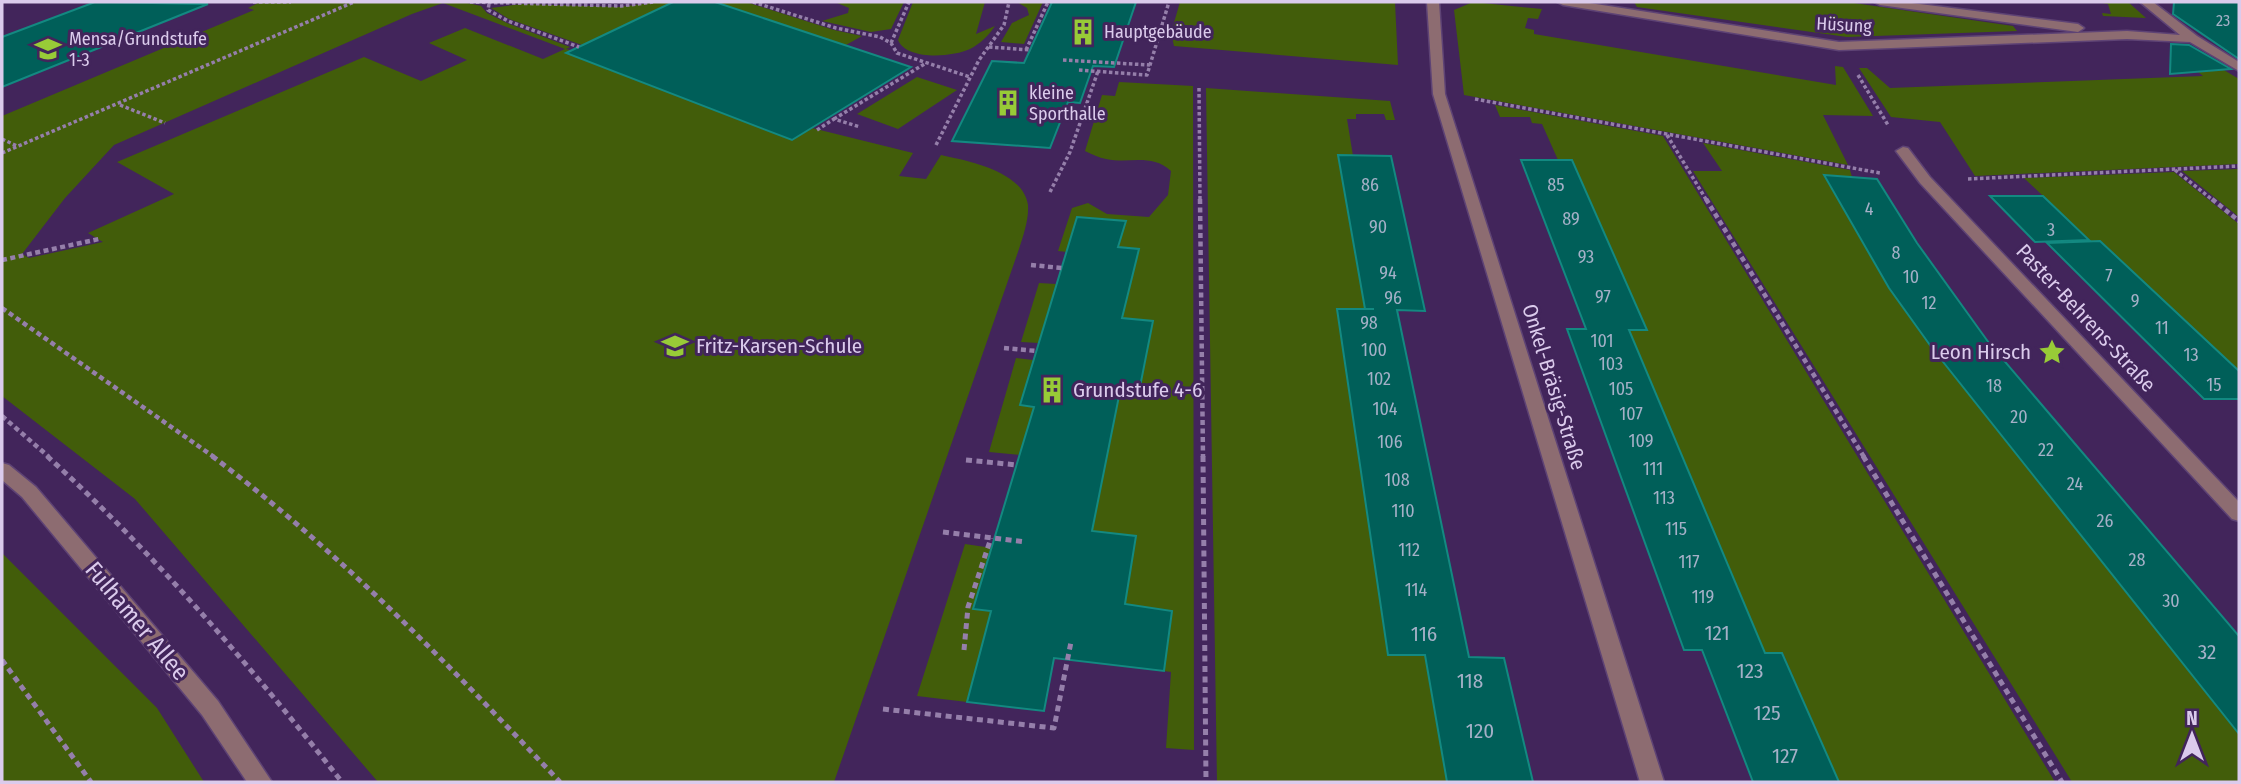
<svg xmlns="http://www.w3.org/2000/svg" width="2241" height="784" font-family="'Fira Sans Condensed',sans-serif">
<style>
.green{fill:#425d0a;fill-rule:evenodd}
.building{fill:#005f59;stroke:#138981;stroke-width:2}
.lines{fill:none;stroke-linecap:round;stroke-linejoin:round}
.minor-casing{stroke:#5e4375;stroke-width:3}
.path-far2{stroke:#957faa;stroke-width:3.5;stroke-dasharray:3.5 2.5;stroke-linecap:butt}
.path-far1{stroke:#957faa;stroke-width:4.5;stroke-dasharray:5 3.5;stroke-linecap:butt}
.path{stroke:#957faa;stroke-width:5;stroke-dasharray:6 4.5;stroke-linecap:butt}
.minor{fill:#8d6c71;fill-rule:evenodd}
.labels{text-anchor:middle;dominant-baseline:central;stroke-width:6;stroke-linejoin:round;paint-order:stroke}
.far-number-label{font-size:16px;fill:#a4b0c7}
.far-street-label{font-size:18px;fill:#dbcbec;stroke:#42255b}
.far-poi-label{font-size:18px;fill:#dbcbec;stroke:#42255b;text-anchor:start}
.number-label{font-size:18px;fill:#a4b0c7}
.street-label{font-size:21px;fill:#dbcbec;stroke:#42255b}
.poi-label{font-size:21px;fill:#dbcbec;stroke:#42255b;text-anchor:start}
.near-number-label{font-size:21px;fill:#a4b0c7}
.near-street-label{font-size:24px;fill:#dbcbec;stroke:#42255b}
</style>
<rect width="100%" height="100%" fill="#42255b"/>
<!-- green -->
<g class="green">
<path d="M260 2H463L481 6 487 13 507 23 570 47 566 49 570 50 566 53 792 140 812 128 913 153 899 176 926 179 941 155C968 161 1023 171 1028 205 1029 220 1023 236 1019 249L834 782H378L135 499 2 396V116L254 10 248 8ZM443 3 565 49 543 59 465 28 429 43 467 60 421 81 364 57 117 162 174 194 88 233 103 242 29 258 22 254 65 198 114 145 412 14Z"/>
<polygon points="658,2 673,2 582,45 509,19 491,8 522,4 619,7"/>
<polygon points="715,2 746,2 834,30 862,36 846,45"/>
<polygon points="835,2 904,2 891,29 871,32 822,21 848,13 849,8"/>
<path d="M913 2H985L976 34 995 26C989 35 980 44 970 49 953 57 907 61 898 40Z"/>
<polygon points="1017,2 1043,2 1024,44 1001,42 1012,23 1029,15 1027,8"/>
<polygon points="1180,2 1395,2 1398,65 1174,46 1171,33"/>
<polygon points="1473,2 1542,9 1538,19 1528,18 1525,28 1534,30 1534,34 1836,85 1835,66 1843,67 1873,116 1823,115 1848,165 1464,95 1454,10"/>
<polygon points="1634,2 1847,2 2013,26 2017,31 1847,37 1637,7"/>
<polygon points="2097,2 2128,2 2146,18 2103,16 2102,13 2111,14 2108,4"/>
<polygon points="2202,57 2239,79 2239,164 1975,176 1940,122 1891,117 1859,68 1867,68 1890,88 2203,76 2198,72 2206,70"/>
<polygon points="917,77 957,90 898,129 857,114"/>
<path d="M1119 82 1193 86 1194 750 1166 748 1171 672 1164 671 1172 611 1096 600 1099 582 1128 586 1136 536 1086 531C1103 486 1109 442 1115 395L1138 397 1153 322 1118 318 1139 249 1118 247 1125 221 1067 252 1058 251 1072 208 1088 203 1107 214 1149 217 1168 195 1171 171C1151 153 1130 164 1106 159 1099 158 1092 154 1085 151L1102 95 1115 96Z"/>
<polygon points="1206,88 1390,101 1395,120 1386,120 1384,114 1356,114 1356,119 1347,119 1353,156 1365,309 1337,309 1388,655 1425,656 1447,782 1217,782"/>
<polygon points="1495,105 1663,136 2055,782 1839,782 1783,653 1765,653 1629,330 1647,330 1558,160 1542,124 1532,123 1530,117 1500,117"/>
<polygon points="1703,143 1850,170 1852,177 1825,175 1889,288 1927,342 2239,734 2239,782 2072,782 1693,171 1722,171"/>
<polygon points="2239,169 2239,217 2182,171"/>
<polygon points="2174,172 2239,224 2239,371 2101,241 2091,241 2024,178"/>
<polygon points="1039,283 1056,284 1039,343 1021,342"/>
<polygon points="1016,358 1033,360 1020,405 1034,407 1020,455 989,452"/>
<polygon points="965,544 992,548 973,609 991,611 967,702 917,696"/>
<polygon points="2,553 157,708 204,782 2,782"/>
</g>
<!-- building -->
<g class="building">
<polygon points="95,2 208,4 2,87 2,37"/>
<polygon points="673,2 715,2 911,67 792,140 566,53"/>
<polygon points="1052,2 1136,2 1114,67 1093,66 1080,103 1068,102 1050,148 952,141 992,61 1024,63"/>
<polygon points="2174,2 2239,2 2239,59 2173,14"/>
<polygon points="2171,44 2189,45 2231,69 2170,74"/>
<polygon points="1338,155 1391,156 1425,311 1397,310 1469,657 1504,658 1533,782 1447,782 1425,655 1388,655 1337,309 1374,309 1365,309"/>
<polygon points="1521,160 1572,160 1647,330 1629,330 1765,653 1782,653 1839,782 1753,782 1702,650 1684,650 1567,329 1586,329"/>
<polygon points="1824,175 1877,179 1917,243 1989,343 2239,636 2239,734 1932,348 1889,288"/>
<polygon points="1990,196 2043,196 2089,240 2035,242"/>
<polygon points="1077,217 1126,221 1118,247 1139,249 1122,318 1153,321 1138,397 1119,396 1092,531 1136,536 1125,604 1172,611 1164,671 1054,658 1044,711 967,702 991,611 973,609 1034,407 1020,405"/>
<polygon points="2100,241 2239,371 2239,399 2204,399 2047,243"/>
</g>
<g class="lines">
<!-- minor casing -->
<g class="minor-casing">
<g id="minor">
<polygon points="1427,2 1439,2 1445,94 1664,782 1640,782 1433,94"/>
<polygon points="1557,2 1583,2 1839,42 2127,31 2180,35 2140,2 2153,2 2197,36 2239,62 2239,71 2190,42 2127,39 1839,50 1563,5"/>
<polygon points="1874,2 1904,2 2078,24 2084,28 2078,32 1880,5"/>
<polygon points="1903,147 1908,148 1930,177 2239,502 2239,521 2232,519 1920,183 1896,151"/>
<polygon points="2,463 9,465 36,487 218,701 272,782 247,782 202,715 22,497 2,480"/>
</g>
</g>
<!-- path-far2 -->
<g class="path-far2">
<polyline points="253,2 291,2"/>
<polyline points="470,2 621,6 653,2"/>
<polyline points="753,2 836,28 880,37 891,43 897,53 970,77"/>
<polyline points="489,4 488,10 508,21 579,47"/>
<polyline points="891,43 909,2"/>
<polyline points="989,47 1031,50"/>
<polyline points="1026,50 1048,2"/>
<polyline points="1063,60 1150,65"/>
<polyline points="1079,70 1147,75 1169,2"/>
<polyline points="1858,75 1888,125"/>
<polyline points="1199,88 1200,201"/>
<polyline points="1475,99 1880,173"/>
<polyline points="120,105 165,123"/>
<polyline points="834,119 926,63"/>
<polyline points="817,130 834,119 860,127"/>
<polyline points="1667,135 1707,201"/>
<polyline points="2,139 17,146"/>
<polyline points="936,145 979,60 1004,25 1009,2"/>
<polyline points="2,153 354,2"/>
<polyline points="2175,170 2214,201"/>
<polyline points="1968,179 2239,166"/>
<polyline points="1050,192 1070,152 1098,71"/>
</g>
<!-- path-far1 -->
<g class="path-far1">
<polyline points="1200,199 1203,457"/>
<polyline points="1706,199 1864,457"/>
<polyline points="2212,199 2239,221"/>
<polyline points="2,260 99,239"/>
<polyline points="1031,265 1062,268"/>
<polyline points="2,308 214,457"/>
<polyline points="1004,348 1036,351"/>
<polyline points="2,416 49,457"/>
</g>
<!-- path -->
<g class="path">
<path d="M47 456C156 555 251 667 342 782"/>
<path d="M212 456C340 552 450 666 560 782"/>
<polyline points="1203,456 1206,782"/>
<polyline points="1863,456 2062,782"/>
<polyline points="966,460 1017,465"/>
<polyline points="943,532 1026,542"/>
<polyline points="964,650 968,607 991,538"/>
<polyline points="2,660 91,782"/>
<polyline points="883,709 1054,728 1071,642"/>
</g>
<!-- minor -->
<use href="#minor" class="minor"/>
</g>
<!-- icons -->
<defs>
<g id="building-bare" transform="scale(2.1)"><path d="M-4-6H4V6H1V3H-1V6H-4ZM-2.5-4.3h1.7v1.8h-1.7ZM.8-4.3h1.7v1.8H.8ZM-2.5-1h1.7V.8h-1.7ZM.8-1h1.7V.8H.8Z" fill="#98cb37" stroke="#42255b" stroke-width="2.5" paint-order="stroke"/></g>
<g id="school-bare" transform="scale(2.1)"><path d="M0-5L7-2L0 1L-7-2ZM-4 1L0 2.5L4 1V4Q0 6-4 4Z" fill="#98cb37" stroke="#42255b" stroke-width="2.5" paint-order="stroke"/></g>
<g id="sight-bare" transform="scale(2.1)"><path d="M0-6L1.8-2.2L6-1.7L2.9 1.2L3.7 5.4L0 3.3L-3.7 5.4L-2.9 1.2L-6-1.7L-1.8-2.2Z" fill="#98cb37" stroke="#42255b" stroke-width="2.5" paint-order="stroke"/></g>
</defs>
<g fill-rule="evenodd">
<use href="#building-bare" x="1083" y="32"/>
<use href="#school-bare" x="48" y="49"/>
<use href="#building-bare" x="1008" y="103"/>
<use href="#school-bare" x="675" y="346"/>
<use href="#sight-bare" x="2052" y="352"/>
<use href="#building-bare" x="1052" y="390"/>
</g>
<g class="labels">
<!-- far-number labels -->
<g class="far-number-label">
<text x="2223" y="20">23</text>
</g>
<!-- far-street labels -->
<g class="far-street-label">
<text transform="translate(1844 25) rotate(3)">Hüsung</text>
</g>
<!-- far-poi labels -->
<g class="far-poi-label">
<text x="1104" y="32">Hauptgebäude</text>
<text x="69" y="39">Mensa/Grundstufe<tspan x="69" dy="21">1-3</tspan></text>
<text x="1029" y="93">kleine<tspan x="1029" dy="21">Sporthalle</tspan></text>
</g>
<!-- number labels -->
<g class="number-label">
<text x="1370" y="185">86</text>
<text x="1556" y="185">85</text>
<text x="1869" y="209">4</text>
<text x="1571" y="219">89</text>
<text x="1378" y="227">90</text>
<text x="2051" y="230">3</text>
<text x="1896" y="253">8</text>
<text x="1586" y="257">93</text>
<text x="1388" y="273">94</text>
<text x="2109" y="276">7</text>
<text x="1911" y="277">10</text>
<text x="1603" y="297">97</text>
<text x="1393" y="298">96</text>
<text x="2135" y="301">9</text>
<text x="1929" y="303">12</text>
<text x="1369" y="323">98</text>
<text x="2162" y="328">11</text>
<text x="1602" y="341">101</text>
<text x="1374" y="350">100</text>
<text x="2191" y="355">13</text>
<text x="1611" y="364">103</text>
<text x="1379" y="379">102</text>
<text x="2214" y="385">15</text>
<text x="1994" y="386">18</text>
<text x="1621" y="389">105</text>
<text x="1385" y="409">104</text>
<text x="1631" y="414">107</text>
<text x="2019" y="417">20</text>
<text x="1641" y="441">109</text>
<text x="1390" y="442">106</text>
<text x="2046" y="450">22</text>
<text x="1653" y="469">111</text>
<text x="1397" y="480">108</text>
<text x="2075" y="484">24</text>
<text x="1664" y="498">113</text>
<text x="1403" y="511">110</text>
<text x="2105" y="521">26</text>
<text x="1676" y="529">115</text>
<text x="1409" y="550">112</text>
<text x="2137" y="560">28</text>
<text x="1689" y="562">117</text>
<text x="1416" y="590">114</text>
<text x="1703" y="597">119</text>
<text x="2171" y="601">30</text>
</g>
<!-- street labels -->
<g class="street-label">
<text transform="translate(2086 318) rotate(47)">Paster-Behrens-Straße</text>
<text transform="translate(1554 387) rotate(73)">Onkel-Bräsig-Straße</text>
</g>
<!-- poi labels -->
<g class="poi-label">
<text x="696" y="346">Fritz-Karsen-Schule</text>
<text x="2031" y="352" text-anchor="end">Leon Hirsch</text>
<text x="1073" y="390">Grundstufe 4-6</text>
</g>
<!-- near-number labels -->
<g class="near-number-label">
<text x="1717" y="633">121</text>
<text x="1424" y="634">116</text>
<text x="2207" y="652">32</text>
<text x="1750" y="671">123</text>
<text x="1470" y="681">118</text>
<text x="1767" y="713">125</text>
<text x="1480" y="731">120</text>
<text x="1785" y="756">127</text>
</g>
<!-- near-street labels -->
<g class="near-street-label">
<text transform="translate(137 621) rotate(50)">Fulhamer Allee</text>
</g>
</g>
<!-- border -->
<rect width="2241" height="784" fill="none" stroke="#dbcbec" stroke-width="7"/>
<!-- north arrow -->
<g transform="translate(2192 735)" stroke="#42255b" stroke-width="5" paint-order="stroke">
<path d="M0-5L12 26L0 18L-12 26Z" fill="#dbcbec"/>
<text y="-10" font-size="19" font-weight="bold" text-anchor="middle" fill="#dbcbec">N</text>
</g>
</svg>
